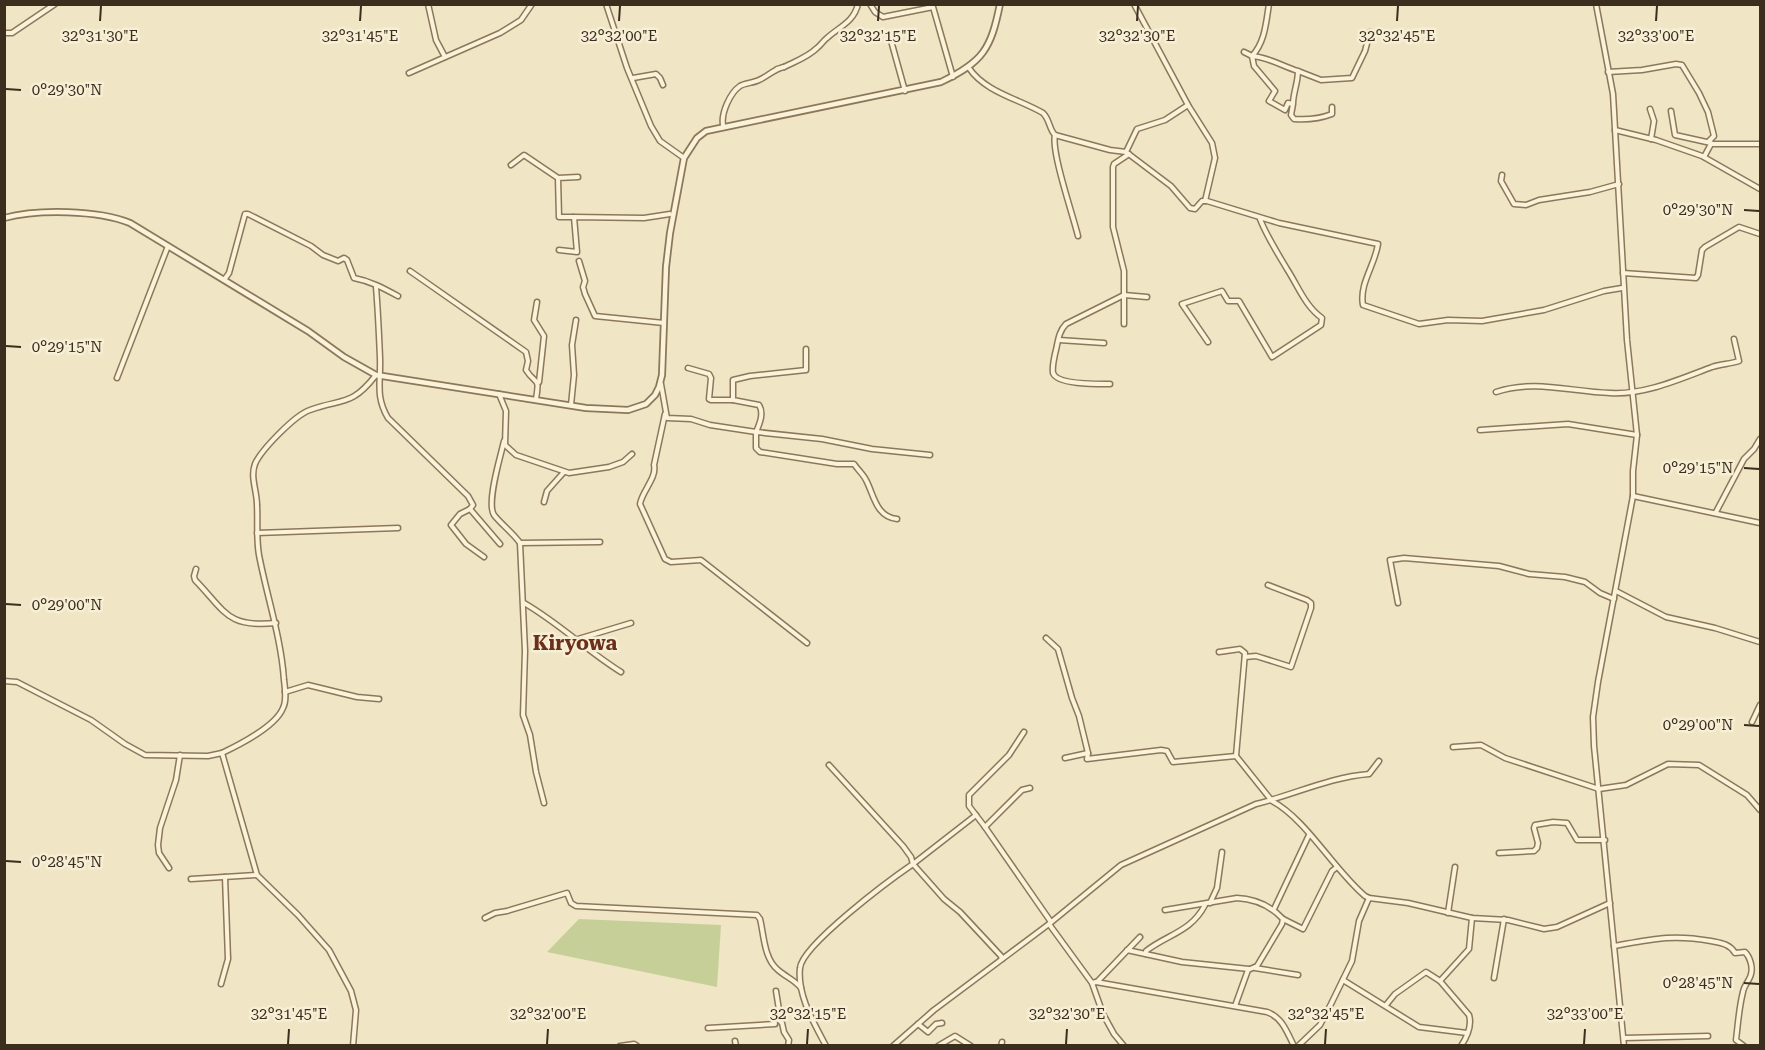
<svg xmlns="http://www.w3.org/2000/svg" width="1765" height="1050" font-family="'Roboto Serif',serif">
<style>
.green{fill:#c7cf98}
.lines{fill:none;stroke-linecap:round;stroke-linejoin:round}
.minor-casing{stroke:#8d775a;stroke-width:7}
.tertiary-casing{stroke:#8d775a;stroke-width:8}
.minor{stroke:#faf2d9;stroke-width:4}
.tertiary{stroke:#faf2d9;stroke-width:4.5}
.ticks{fill:none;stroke:#3c2e1f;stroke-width:2}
.labels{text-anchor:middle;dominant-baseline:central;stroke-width:5;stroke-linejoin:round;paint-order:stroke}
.quarter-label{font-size:20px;font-weight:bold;fill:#6b301c;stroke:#f7efd5}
.ticks-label{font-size:15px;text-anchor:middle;fill:#3c2e1f;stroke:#f7efd5;stroke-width:5;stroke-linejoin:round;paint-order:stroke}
</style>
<rect width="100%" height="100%" fill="#f0e5c5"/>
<!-- green -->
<polygon class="green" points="579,919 721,925 717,987 547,952"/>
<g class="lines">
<!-- minor casing -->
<g class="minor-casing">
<g id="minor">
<polyline points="428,4 436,40 445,57"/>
<polyline points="606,4 627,68 651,126 660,141 684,158"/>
<polyline points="870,4 875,12 883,17 933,7 953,77"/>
<polyline points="1134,4 1188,105 1212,143 1215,158 1205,201"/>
<polyline points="1596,4 1613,94 1627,340 1637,435 1633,471 1633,496 1598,682 1593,717 1594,746 1624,1046"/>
<polyline points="4,33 12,33 55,4"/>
<polyline points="890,37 905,91"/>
<path d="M1244 52 1252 56C1265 42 1266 23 1269 4"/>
<path d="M784 67C796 61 808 57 817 48 821 45 823 41 827 38 839 27 854 22 858 4"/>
<path d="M969 68C985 92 1019 99 1043 113 1050 120 1049 129 1055 135L1110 150 1126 152 1171 186 1190 208 1195 209 1202 201H1207L1279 223 1378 244C1375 265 1359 284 1363 305L1419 324 1448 320 1482 321 1544 310 1604 291 1622 288"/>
<polyline points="1298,71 1321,80 1352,78 1365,51 1370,32"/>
<polyline points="1608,72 1642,70 1676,64 1682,65 1699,93 1708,112 1714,136 1709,141"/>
<polyline points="409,73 500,33 521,20 532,4"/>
<polyline points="633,78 656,74 660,78 663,85"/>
<path d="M1293 104C1293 93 1298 83 1298 71 1282 66 1268 57 1252 56L1254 66 1275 91 1269 101 1285 110 1288 103 1293 104 1291 115 1294 119C1307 120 1319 119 1332 114V107"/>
<polyline points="1650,109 1654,121 1651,139"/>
<polyline points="1671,111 1675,135 1711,143"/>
<path d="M723 125C721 113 730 93 740 86 745 83 753 83 759 80 768 76 774 69 784 67L777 69"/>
<polyline points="1615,130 1656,140 1702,156 1760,189"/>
<path d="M1055 135C1051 152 1073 215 1078 236"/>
<polyline points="1126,152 1137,129 1165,120 1188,105"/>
<polyline points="1704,157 1711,144 1760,144"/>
<polyline points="511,165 524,155 558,178 578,177 558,178 559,217 573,217"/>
<polyline points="1502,175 1501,181 1514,204 1526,205 1539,200 1590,192 1619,184"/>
<polyline points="559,250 577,252 574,217 644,218 670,214"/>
<polyline points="579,261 585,281 583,287 585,294 595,316 664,323"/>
<path d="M410 271 526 352 528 361 526 370C536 386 540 375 536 399"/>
<polyline points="1623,273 1696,278 1698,275 1702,250 1705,247 1739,227 1760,234"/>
<path d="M224 280 229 273 245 214H248L311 246 323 255 338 261 344 258 347 260 354 278C370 281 383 288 398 296"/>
<path d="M376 287C378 311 379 334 380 358 381 382 375 396 388 418L468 496 473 505 470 509"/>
<polyline points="537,302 534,320 544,336 539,382"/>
<polyline points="1124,324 1124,271 1113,227 1113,167 1114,164 1129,154"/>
<polyline points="1059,340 1104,343"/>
<path d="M1208 342 1182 304 1222 291 1228 301H1239L1272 357 1321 325 1322 318C1305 306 1298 286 1287 269 1277 252 1267 237 1260 219"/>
<polyline points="688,368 709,374 711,378 709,399 711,400 733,400"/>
<polyline points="117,378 168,246"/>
<path d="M661 384 667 418 691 419 710 425 756 432C760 423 764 413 759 405L733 400V380L750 376 806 370V349"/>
<path d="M1110 384C1099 384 1057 385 1053 373 1052 367 1054 359 1055 354 1058 343 1058 332 1066 324L1124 295 1147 297"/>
<path d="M1496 392C1535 379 1571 392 1610 393 1645 395 1680 379 1712 367 1721 364 1730 364 1739 361L1734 339"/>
<polyline points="499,394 506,411 505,445 516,455 569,473 609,467 623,462 632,454"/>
<polyline points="571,405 574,375 572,345 576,320"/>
<path d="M665 414 654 465C657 478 642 491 640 504L665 559 671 562 701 560 807 643"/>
<polyline points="1480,430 1568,424 1637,435"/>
<path d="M504 441C501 455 486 503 494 515 502 525 513 533 520 543L600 542"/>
<polyline points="1633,496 1760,523"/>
<polyline points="544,502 547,491 564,472"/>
<polyline points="470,509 460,514 451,525 466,544 484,557"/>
<polyline points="470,509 500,544"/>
<polyline points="1716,512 1744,459 1754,449 1760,439"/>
<path d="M897 519C876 517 874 495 866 480 863 474 858 470 854 464H837L760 452 756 448V432L822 439 872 449 930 455"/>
<polyline points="257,533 398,528"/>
<polyline points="520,543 525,651 523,715 530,735 536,772 544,803"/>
<path d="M196 569 194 576 195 580C226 612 227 628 276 623"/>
<polyline points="1616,591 1666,617 1715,628 1760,642"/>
<path d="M524 603C559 623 587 651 621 672"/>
<polyline points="1398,603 1390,560 1404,558 1499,566 1529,574 1565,577 1585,582 1600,593 1614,599"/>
<polyline points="1046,638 1058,649 1072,698 1079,716 1088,753 1087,759 1161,750 1167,751 1173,762 1236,756"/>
<polyline points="578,639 631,623"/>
<path d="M1219 652 1240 649 1245 653 1236 756 1272 801C1306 819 1334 870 1365 896L1369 898 1408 903 1472 918 1508 920 1544 929 1557 927 1610 903"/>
<polyline points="1245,657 1256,656 1291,667 1311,608 1311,603 1307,600 1268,585"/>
<polyline points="4,681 17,682 91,720 125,744 145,755 208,756 222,753 257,875 298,915 329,950 351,991 356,1010 353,1046"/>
<polyline points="285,692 308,685 357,697 379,699"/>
<polyline points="1752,722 1760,705"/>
<polyline points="1024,732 1009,755 969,795 969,806 985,827 1051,922"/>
<polyline points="1453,747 1481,745 1505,758 1599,789 1626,785 1668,764 1699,765 1747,795 1760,810"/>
<path d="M222 753C239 745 276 726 283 708 287 700 285 689 284 680 281 637 267 597 259 555 256 538 258 522 257 505 257 491 250 477 255 464 261 450 295 415 310 410 343 398 351 407 376 375"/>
<polyline points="1065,758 1088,753"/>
<polyline points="976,815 913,864 944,899 960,912 1001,956 1002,959"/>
<polyline points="985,827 1022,790 1030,788"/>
<polyline points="1499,853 1534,851 1537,848 1538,843 1534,828 1535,825 1553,822 1567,823 1577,840 1605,840"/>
<polyline points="169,868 159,853 158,845 160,828 176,780 180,755"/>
<polyline points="191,879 257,875"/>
<polyline points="1210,903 1217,888 1222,852"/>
<polyline points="1274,909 1309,835"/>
<path d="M1165 910 1237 898C1255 899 1270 905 1283 919L1282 924 1257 966 1248 970 1235 1006"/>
<polyline points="1448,913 1455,867"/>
<path d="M485 918 495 913 507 911 567 893 571 903 576 906 757 915 760 919C764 935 764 959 778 970 786 977 795 980 801 988"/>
<polyline points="1283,919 1303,929 1332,871 1337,867"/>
<polyline points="1049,924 1092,983 1103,1014 1114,1034 1124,1046"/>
<path d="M1614 946C1653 939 1672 934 1711 941 1721 943 1730 944 1735 953L1745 952C1750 957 1753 967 1751 974 1750 980 1744 985 1743 992 1739 1007 1738 1024 1736 1040L1744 1046"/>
<polyline points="1127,950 1182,962 1249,969"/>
<path d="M1146 954V951C1168 934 1191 932 1205 905"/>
<polyline points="1255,968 1298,975"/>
<polyline points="1494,978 1504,919"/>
<polyline points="1343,980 1419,1027 1467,1033"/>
<polyline points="1097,982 1140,937"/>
<path d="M1092 983 1096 982 1267 1012C1282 1017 1287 1032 1294 1046"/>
<polyline points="221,984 228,959 225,877"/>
<polyline points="776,991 780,1016 778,1019"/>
<polyline points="1386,1005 1395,994 1426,972 1440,981"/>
<polyline points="918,1024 928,1032 936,1024 942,1023"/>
<polyline points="708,1028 775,1024 774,1022 778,1019 782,1023 784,1032 789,1040 788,1046"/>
<polyline points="1624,1038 1708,1036"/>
<polyline points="735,1041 736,1046"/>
<polyline points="620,1046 634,1044 637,1046"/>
<path d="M826 1046C814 1023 797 995 800 968 802 945 891 879 913 864L911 857 903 846 829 765"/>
<path d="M893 1046 934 1010 1049 924 1121 865 1256 804C1293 795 1330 777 1369 774L1379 761"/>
<polyline points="938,1046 955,1036 971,1046"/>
<polyline points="1001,1046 1002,1042"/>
<polyline points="1298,1046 1320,1025 1331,1004 1352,961 1359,921 1369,898"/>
<path d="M1461 1046C1467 1037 1472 1025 1469 1015L1440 981 1469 949 1472 918"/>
</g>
</g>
<!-- tertiary casing -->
<g class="tertiary-casing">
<path id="tertiary" d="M4 218C38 209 98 210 130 223L308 331 344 357 376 375 586 408 628 410 646 404 655 395 659 387 662 375 666 267 670 233 684 158 697 138 706 131 941 82C983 62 991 49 1000 4"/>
</g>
<!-- minor -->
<use href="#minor" class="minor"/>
<!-- tertiary -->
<use href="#tertiary" class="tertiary"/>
</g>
<!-- ticks -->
<path class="ticks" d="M100 21 101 6M360 21 361 6M619 21 620 6M878 21 879 6M1137 21 1138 6M1397 21 1398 6M1656 21 1657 6M6 89 21 90M1744 210 1759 211M6 346 21 347M1744 468 1759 469M6 604 21 605M1744 725 1759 726M6 861 21 862M1744 983 1759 984M288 1044 289 1029M547 1044 548 1029M807 1044 808 1029M1066 1044 1067 1029M1325 1044 1326 1029M1584 1044 1585 1029"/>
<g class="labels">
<!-- quarter labels -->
<g class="quarter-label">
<text x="575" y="643">Kiryowa</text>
</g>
</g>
<g class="ticks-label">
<text x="100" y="41">32°31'30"E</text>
<text x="360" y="41">32°31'45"E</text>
<text x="619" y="41">32°32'00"E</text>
<text x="878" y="41">32°32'15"E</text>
<text x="1137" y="41">32°32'30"E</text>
<text x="1397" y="41">32°32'45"E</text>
<text x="1656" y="41">32°33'00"E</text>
<text x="67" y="95">0°29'30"N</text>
<text x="1698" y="215">0°29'30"N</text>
<text x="67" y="352">0°29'15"N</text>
<text x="1698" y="473">0°29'15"N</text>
<text x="67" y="610">0°29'00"N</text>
<text x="1698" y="730">0°29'00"N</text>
<text x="67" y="867">0°28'45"N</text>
<text x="1698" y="988">0°28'45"N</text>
<text x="289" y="1019">32°31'45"E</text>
<text x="548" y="1019">32°32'00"E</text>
<text x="808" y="1019">32°32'15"E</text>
<text x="1067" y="1019">32°32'30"E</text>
<text x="1326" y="1019">32°32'45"E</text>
<text x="1585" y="1019">32°33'00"E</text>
</g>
<!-- border -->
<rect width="1765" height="1050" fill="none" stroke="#3c2e1f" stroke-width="12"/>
</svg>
